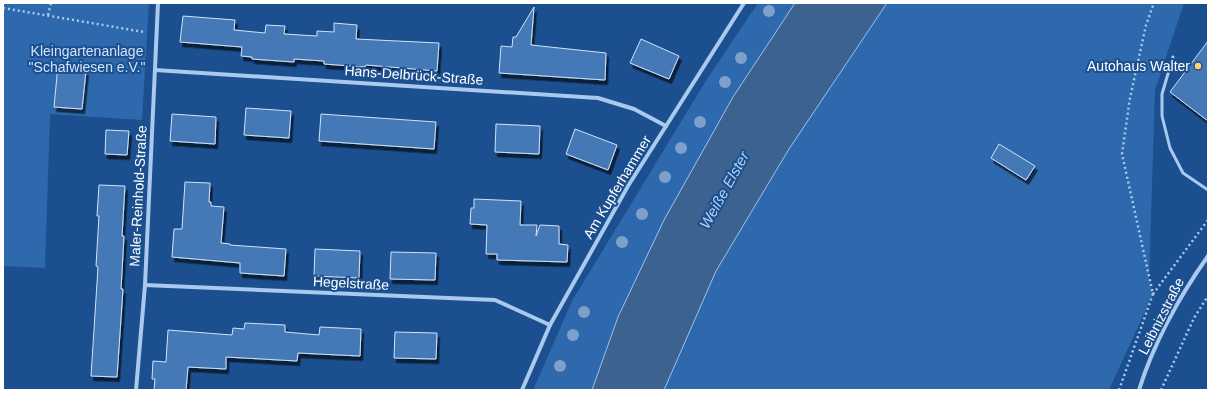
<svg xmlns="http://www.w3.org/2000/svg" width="1211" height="393" font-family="Arial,sans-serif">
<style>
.green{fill:#2e69ad}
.water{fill:#3c6290;stroke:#9cc4f0}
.building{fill:#4478b7;stroke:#cfe3fa;filter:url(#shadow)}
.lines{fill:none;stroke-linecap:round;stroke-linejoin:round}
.path{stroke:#a9c9ee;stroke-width:2.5;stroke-dasharray:2 3;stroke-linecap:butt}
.service{stroke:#a9c9ee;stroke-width:3}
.minor{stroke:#a9c9ee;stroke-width:4}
.tree{fill:#7ea0ca}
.poi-dot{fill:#ffd166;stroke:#1b4f8f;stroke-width:1.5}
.labels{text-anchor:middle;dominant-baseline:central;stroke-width:4;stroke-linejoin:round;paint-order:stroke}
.park-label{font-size:14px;fill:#cfe3fa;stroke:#1b4f8f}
.poi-label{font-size:14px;fill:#fff;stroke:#1b4f8f;text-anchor:end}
.street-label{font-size:14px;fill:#fff;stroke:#1b4f8f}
.water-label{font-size:15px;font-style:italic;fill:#b5d3f5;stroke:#1b4f8f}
</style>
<defs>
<filter id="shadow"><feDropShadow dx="2.5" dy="4.5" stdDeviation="0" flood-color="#0009"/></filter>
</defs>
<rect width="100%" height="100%" fill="#1b4f8f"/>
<!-- green -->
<g class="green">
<polygon points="3,3 149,3 142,120 50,114 45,268 3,266"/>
<polygon points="758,3 795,3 733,97 618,317 592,390 533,390 572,301 707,79"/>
<polygon points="887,3 1184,3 1155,90 1149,280 1153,294 1109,390 664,390 716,271 789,149"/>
</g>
<!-- water -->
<polygon class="water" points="795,3 887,3 789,149 716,271 664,390 592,390 618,317 664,220 733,97"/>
<!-- building -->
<g class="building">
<polygon points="534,7 531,45 606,53 605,80 499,73 501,46 512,47 513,37 516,37"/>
<polygon points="183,16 235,20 234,30 265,33 266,25 285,26 284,34 317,36 317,31 334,32 334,23 357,25 356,39 439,43 437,71 366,65 365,67 324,64 324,61 294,59 294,62 252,59 252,57 241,56 242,47 180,42"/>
<polygon points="641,39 679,56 669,79 630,63"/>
<polygon points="1208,41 1208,121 1170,92"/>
<polygon points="58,65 86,71 82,109 54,107"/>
<polygon points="246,108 291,111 289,138 244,135"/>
<polygon points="172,114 216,117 215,144 170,141"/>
<polygon points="321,114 436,122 434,149 319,141"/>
<polygon points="496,124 540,126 539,154 495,152"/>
<polygon points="575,129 617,145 608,170 566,154"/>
<polygon points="106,130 129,131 127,155 105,154"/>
<polygon points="999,144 1035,166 1026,180 991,158"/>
<polygon points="185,182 210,183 209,202 211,202 211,206 224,207 221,243 230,244 230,245 286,249 284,276 240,273 240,263 172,257 174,229 182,229"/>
<polygon points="99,185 125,186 122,236 124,236 121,289 123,289 117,377 91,376 98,267 96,266 99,216 97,216"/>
<polygon points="474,199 521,201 520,225 537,225 536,236 540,225 559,226 559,244 568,245 567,262 497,260 497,254 486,254 487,225 470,224 471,208 474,208"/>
<polygon points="315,249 360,251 359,278 314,276"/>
<polygon points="391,252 436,253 435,280 390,279"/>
<polygon points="245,323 285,325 285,332 319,335 320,327 361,329 360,356 298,353 297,361 226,357 226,369 188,367 186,390 154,390 155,379 152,379 153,361 166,362 168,330 232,335 233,328 244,329"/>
<polygon points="395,332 437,333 436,359 394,358"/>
</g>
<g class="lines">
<!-- path -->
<g class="path">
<polyline points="3,8 144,32"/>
<polyline points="48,15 51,3"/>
<polyline points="1153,294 1208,220"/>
<polyline points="1119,390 1153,294 1122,154 1130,98 1146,25 1154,3"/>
<polyline points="1161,390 1194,318 1208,296"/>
</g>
<!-- service -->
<polyline class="service" points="1173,57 1162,94 1162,116 1170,148 1183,173 1208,190"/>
<!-- minor -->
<g class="minor">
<polyline points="155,70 598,98 634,109 666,126"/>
<polyline points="145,285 495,300 550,325"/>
<polyline points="136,390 145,285 158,3"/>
<polyline points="522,390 550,325 628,186 744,3"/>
<path d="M1139 390C1154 342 1179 297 1208 256"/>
</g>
</g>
<!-- trees -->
<g class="tree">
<circle cx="769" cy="11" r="6"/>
<circle cx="741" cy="58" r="6"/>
<circle cx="725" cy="82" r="6"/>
<circle cx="700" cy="122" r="6"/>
<circle cx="681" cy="148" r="6"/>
<circle cx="665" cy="177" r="6"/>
<circle cx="642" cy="214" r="6"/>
<circle cx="622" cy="242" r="6"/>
<circle cx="584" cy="312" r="6"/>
<circle cx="573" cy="335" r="6"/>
<circle cx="560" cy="366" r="6"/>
</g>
<!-- markers -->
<circle class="poi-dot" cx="1198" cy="66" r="4"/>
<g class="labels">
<!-- park labels -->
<g class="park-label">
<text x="87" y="51">Kleingartenanlage<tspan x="87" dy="16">"Schafwiesen e.V."</tspan></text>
</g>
<!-- poi labels -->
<g class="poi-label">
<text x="1190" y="66">Autohaus Walter</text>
</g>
<!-- street labels -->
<g class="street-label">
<text transform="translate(414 75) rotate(4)">Hans-Delbrück-Straße</text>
<text transform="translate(617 187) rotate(-59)">Am Kupferhammer</text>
<text transform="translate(138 196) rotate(-87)">Maler-Reinhold-Straße</text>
<text transform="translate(351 283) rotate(3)">Hegelstraße</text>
<text transform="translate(1161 316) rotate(-63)">Leibnizstraße</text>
</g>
<!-- water labels -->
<g class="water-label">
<text transform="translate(724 190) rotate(-61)">Weiße Elster</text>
</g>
</g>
<!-- border -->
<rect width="1211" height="393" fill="none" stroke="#ffffff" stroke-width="8"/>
</svg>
